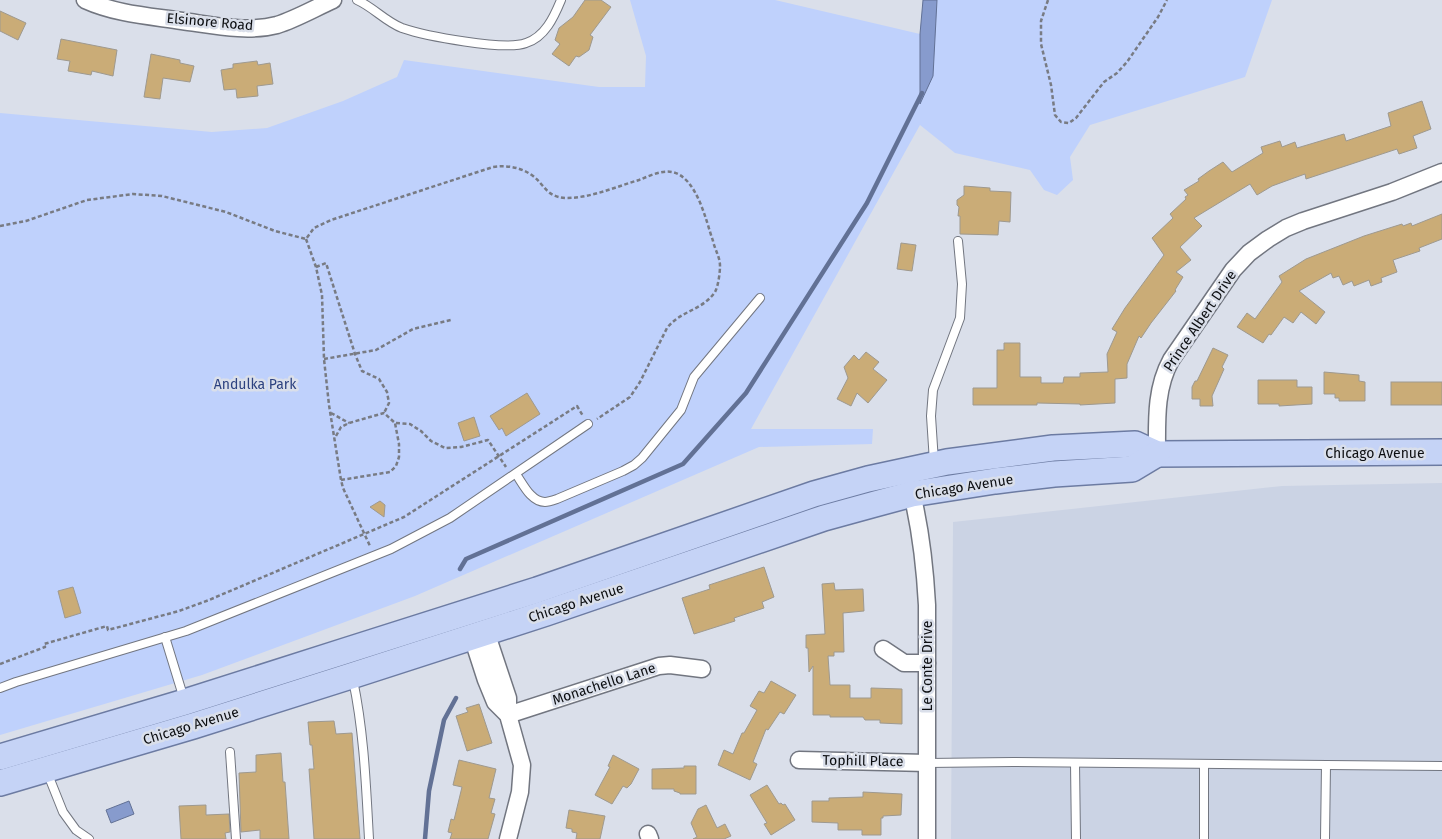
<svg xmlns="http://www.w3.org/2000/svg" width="1442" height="839" font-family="'Fira Sans',sans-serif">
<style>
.built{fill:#cbd3e4}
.green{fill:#bfd1fc}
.water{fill:#879bcd;stroke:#627195}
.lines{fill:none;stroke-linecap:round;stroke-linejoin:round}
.stream{stroke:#627195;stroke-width:4.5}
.building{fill:#caac77;stroke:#9e998f}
.service-casing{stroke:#727680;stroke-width:10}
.minor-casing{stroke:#727680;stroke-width:19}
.primary-casing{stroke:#6c7ba2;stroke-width:28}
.path{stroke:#787b83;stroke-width:2.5;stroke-dasharray:4 2.5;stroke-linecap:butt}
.service{stroke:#fff;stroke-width:8}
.minor{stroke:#fff;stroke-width:16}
.primary{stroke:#c5d3f6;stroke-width:25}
.labels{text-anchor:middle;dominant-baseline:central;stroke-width:5;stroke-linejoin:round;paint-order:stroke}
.street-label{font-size:14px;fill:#0c0e11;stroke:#dadfea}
.park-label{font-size:14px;fill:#2d4280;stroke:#dadfea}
</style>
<rect width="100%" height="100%" fill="#dadfea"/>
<!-- built -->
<polygon class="built" points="1442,483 1442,839 951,839 953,522 1282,486"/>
<!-- green -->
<polygon class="green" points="630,0 775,0 920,34 923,0 1272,0 1245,77 1090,125 1070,157 1073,180 1057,195 1044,190 1030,170 955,153 920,125 751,429 873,429 872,444 759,447 415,596 202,675 0,735 0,113 212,132 267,128 343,101 397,77 404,60 599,87 645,87 646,56"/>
<!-- water -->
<g class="water">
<polygon points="923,0 937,0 933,76 920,104 920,34"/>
<polygon points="129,801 134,814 111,823 106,810"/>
</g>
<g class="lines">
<!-- stream -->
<g class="stream">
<polyline points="460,569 466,559 683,464 746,393 867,203 922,93"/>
<polyline points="425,839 429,791 444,720 456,698"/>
</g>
</g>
<!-- building -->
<g class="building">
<polygon points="585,0 601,0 611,7 590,35 593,37 589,50 579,57 576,56 569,66 552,54 560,44 555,40 559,28 573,17"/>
<polygon points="0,11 26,23 18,40 0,31"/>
<polygon points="61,39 117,50 113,76 92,71 91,75 68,71 70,61 57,59"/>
<polygon points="151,54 180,60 180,63 194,66 190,82 163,78 160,99 144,97"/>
<polygon points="257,61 258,65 270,63 273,84 257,86 258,96 237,98 236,89 224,90 221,70 233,68 233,64"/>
<polygon points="1422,101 1431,129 1413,136 1417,148 1399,154 1397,149 1306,179 1305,174 1272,186 1257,195 1250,184 1194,218 1202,226 1180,247 1191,260 1176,272 1183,277 1175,290 1176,291 1151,323 1141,338 1139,336 1127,364 1127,378 1115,379 1115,403 1080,405 1080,404 1037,403 1037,405 973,405 973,388 997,388 997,350 1004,350 1004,343 1020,343 1020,377 1041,377 1041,383 1063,383 1064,377 1080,377 1080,373 1108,372 1107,354 1117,332 1112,329 1125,308 1164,255 1152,238 1173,218 1170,214 1186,199 1185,197 1188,195 1184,190 1199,181 1198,179 1209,171 1223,162 1232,172 1263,153 1261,147 1280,141 1282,147 1295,142 1297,148 1344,134 1346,141 1391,126 1388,113"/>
<polygon points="964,186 990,188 990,191 1011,192 1010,222 999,221 998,235 960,234 960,216 958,216 959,207 957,205 957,200 964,195"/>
<polygon points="1442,214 1442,239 1419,248 1420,251 1393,260 1397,272 1381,278 1382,282 1371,286 1369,280 1354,286 1352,281 1343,285 1339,276 1333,278 1331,273 1299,291 1325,312 1316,324 1301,312 1293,323 1284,317 1271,335 1269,334 1263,343 1237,327 1247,313 1255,319 1282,282 1279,276 1306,259 1364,236 1402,224 1403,226 1411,223 1412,226"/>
<polygon points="901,243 916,245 912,271 897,269"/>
<polygon points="1213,348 1228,355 1222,367 1224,369 1212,396 1213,406 1200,406 1200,399 1192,399 1192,387 1195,381 1197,381"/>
<polygon points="866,352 879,362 873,369 887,380 868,403 857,393 851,406 837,399 848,378 844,367 854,355 859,360"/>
<polygon points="1324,372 1359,375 1359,381 1365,382 1365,401 1339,401 1339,398 1335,398 1335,394 1324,394"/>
<polygon points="1258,380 1297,380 1297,387 1312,387 1312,404 1279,406 1279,404 1258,404"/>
<rect x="1391" y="382" width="51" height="23"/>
<polygon points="527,393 540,414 506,436 502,428 499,430 490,416"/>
<polygon points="474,417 480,436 464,441 458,423"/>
<polygon points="380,501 385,505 384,517 370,507"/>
<polygon points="764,567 774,597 762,602 764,608 734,618 735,621 694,634 682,598 710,589 709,585"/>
<polygon points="834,583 835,590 863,589 864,611 843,613 844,652 834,652 834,656 828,656 830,685 850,685 850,698 871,698 871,688 902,689 902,724 880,723 880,720 865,720 863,717 830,717 830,715 813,715 813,666 809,672 808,648 806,648 806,635 825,634 822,584"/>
<polygon points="73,587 81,613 65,618 58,591"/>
<polygon points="771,681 796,695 784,714 780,712 768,730 766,729 753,762 757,764 750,780 718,765 724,750 733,754 742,733 744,733 757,710 750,706 759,691 764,693"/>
<polygon points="479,704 492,743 467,751 456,716 468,712 466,708"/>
<polygon points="334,721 336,734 352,733 360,839 314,839 309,769 314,769 312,745 310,745 308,722"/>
<polygon points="281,753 283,782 285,782 289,839 260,839 260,830 241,832 239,773 256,772 256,755"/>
<polygon points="613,755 639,769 631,784 627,788 623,786 612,804 595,795 610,767 608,766"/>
<polygon points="459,760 496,769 489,798 495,799 491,813 495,814 488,839 450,839 452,833 448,832 451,819 454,820 462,787 453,785"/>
<polygon points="684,766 696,766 696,794 680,794 680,793 674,791 674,789 652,789 652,769 684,768"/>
<polygon points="767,785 779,804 781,803 783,805 785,804 795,820 771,835 764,824 767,823 750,795"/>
<polygon points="863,792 902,794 901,815 883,816 883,818 881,818 881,835 862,835 862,830 838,830 838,823 812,822 812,801 829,801 829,798 863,797"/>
<polygon points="206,805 206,815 229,814 230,832 225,833 226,839 181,839 179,806"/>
<polygon points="706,805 717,828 725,824 731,836 724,839 693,839 697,837 691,823 698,809"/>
<polygon points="569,810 605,816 600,839 576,839 577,833 572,832 572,829 566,828"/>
</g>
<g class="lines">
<!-- service casing -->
<g class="service-casing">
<g id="service">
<path d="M357 0C373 7 386 22 402 28 425 36 505 51 526 43 545 37 554 17 561 0"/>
<polyline points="934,462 931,416 933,390 960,318 962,284 958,241"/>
<path d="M516 474C523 484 531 502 545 502 548 502 554 500 557 499L623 471 634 465 642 458 681 410 694 377 760 298"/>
<polyline points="165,637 184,699"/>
<path d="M353 680C364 732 366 785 369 839"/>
<polyline points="0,688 16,682 186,631 391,549 450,518 588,424"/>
<polyline points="230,752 236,839"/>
<polyline points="927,763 1013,762 1442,766"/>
<polyline points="1075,763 1076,839"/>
<polyline points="47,772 63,812 76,830 89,839"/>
<polyline points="1204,839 1204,764"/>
<polyline points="1325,839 1326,765"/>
</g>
</g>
<!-- minor casing -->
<g class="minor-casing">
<g id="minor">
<path d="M85 0C116 14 149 16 182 21 212 25 247 33 277 25 296 19 315 8 333 0"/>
<path d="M1157 454C1157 422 1155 389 1171 360L1233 270 1249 253 1268 239 1286 228 1303 221 1392 192 1442 172"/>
<path d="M912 494C921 531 925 568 927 605V839"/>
<polyline points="883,649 904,663 927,663"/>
<polyline points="508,715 659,666 670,665 702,669"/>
<polyline points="799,760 927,763"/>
<polyline points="648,834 650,839"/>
<polyline points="508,839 520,792 522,765 508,715 508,698 489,641 479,635 475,646 486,680 495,702 508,715"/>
</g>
</g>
<!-- primary casing -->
<g class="primary-casing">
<g id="primary">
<polyline points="0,757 185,702 345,651 537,590 814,494 868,479 947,462 1053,448 1135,444 1157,454 1442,452"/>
<polyline points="0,783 193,726 354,675 546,613 824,518 875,504 912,494 995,481 1054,474 1132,469 1157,454"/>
</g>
</g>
<!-- path -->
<g class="path">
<polyline points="1048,0 1041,21 1041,44 1051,85 1055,115 1061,122 1069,123 1076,118 1104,82 1117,73 1127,62 1158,17 1167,0"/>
<path d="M0 226 26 221 87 200 133 194 162 196 226 212 275 231 306 239 314 228 331 220 493 167C507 165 521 167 533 176 545 185 546 197 566 198 591 198 615 187 639 180 649 176 661 170 672 172 697 177 706 221 713 241 715 250 720 257 720 266 720 273 718 287 715 292 703 310 680 311 667 328L640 382 630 397 597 419"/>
<polyline points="306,239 316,267 322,295 324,359 329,405 341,480 343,488 370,546"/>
<polyline points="316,267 326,263 355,354 362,371 379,379 387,392 389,403 384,413"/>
<polyline points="324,359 376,350 413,329 451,320"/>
<polyline points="331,413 349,423"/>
<polyline points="336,436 341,427 349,423 384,413 395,423 410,424 421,431 431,441 445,448 461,447 488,440 506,467"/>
<polyline points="341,480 390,472 396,466 399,457 399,444 395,423"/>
<polyline points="0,664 45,647 44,644 107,626 108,630 179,611 209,600 404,517 577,406 583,416"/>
</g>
<!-- service -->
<use href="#service" class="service"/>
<!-- minor -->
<use href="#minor" class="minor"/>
<!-- primary -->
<use href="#primary" class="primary"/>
</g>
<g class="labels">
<!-- street labels -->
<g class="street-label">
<text transform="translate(210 22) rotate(5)">Elsinore Road</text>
<text transform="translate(1200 321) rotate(-56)">Prince Albert Drive</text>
<text x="1375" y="453">Chicago Avenue</text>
<text transform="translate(964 487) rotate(-9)">Chicago Avenue</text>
<text transform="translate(576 603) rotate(-18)">Chicago Avenue</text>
<text transform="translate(927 666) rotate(-90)">Le Conte Drive</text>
<text transform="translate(604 684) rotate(-18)">Monachello Lane</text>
<text transform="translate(191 726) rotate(-17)">Chicago Avenue</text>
<text transform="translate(863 761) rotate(1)">Tophill Place</text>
</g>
<!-- park labels -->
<g class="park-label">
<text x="255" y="384">Andulka Park</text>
</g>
</g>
</svg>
